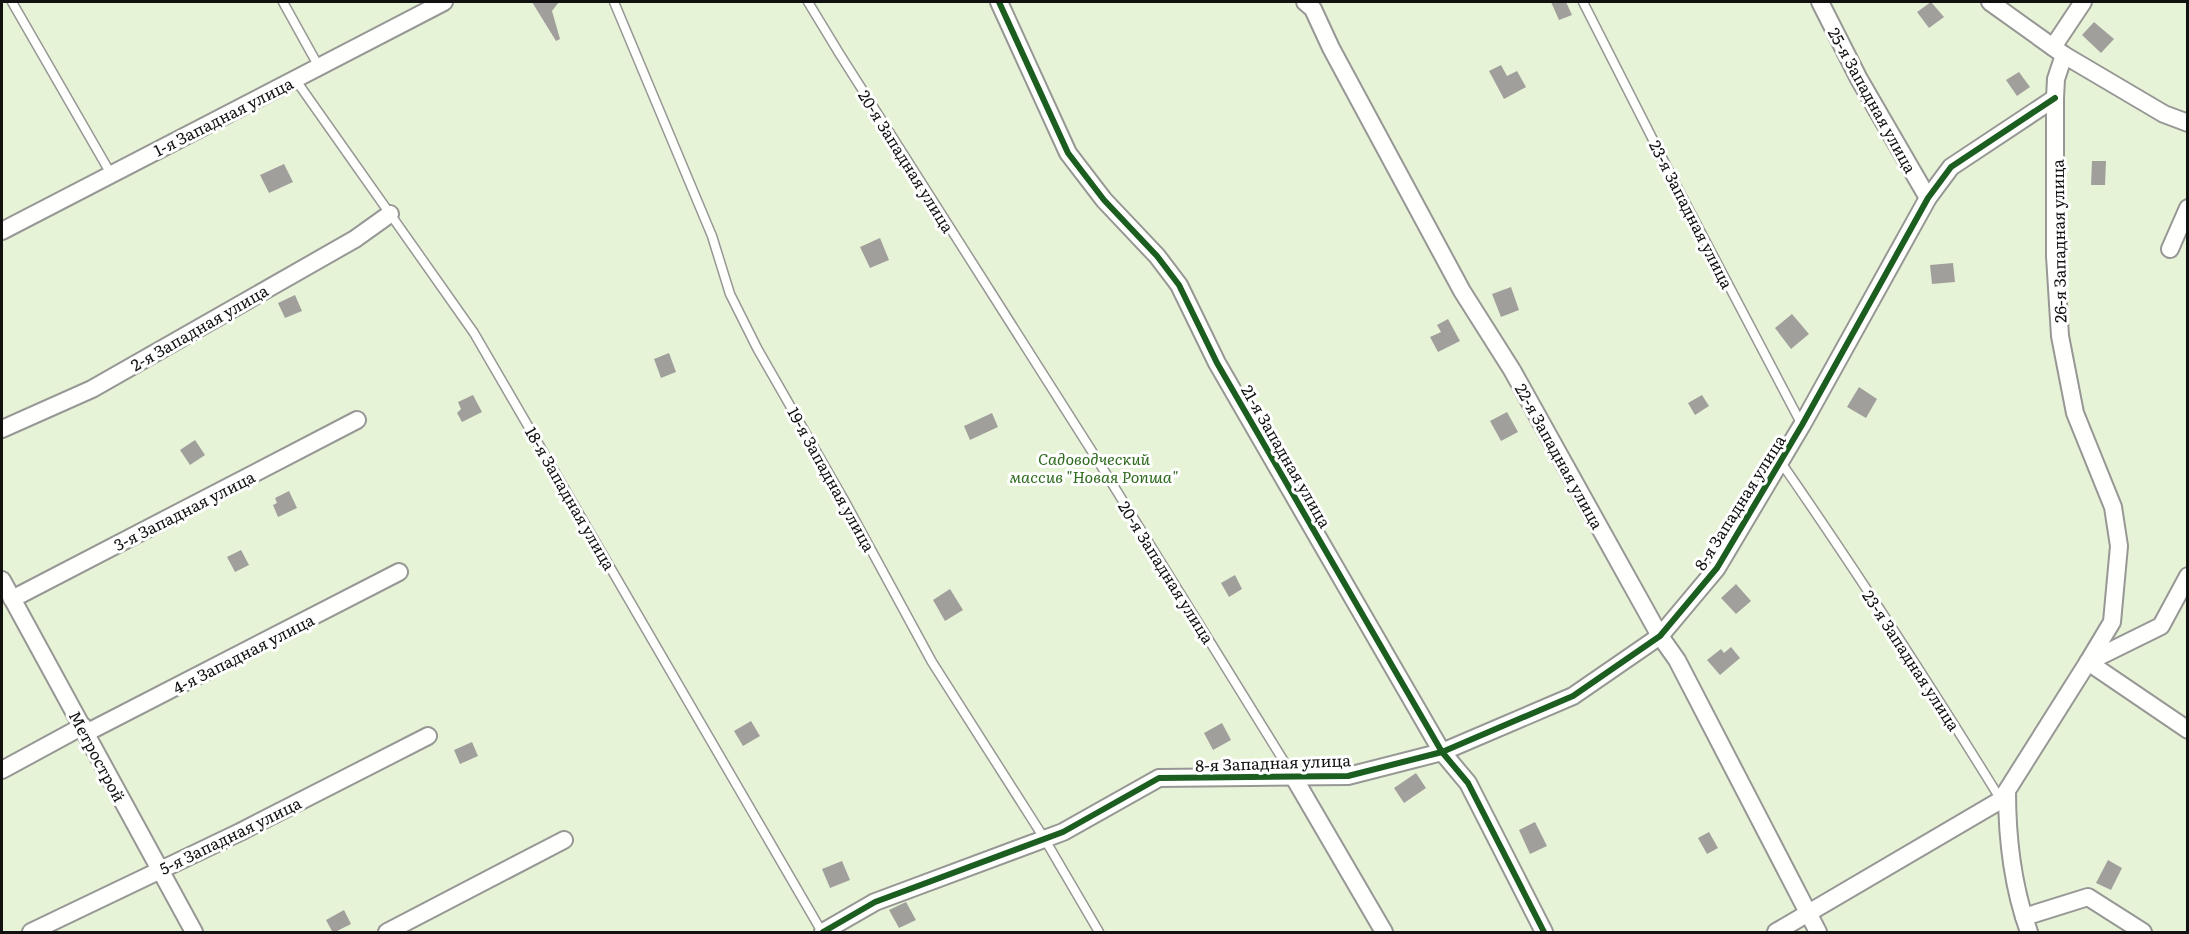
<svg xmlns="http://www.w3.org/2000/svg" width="2189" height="934" font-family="Literata,serif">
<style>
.green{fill:#e7f3d7}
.building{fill:#a19f9c}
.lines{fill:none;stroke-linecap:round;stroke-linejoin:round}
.lane-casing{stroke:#979795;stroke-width:11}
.street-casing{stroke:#979795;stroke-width:20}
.lane{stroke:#fffffe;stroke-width:8}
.street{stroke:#fffffe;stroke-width:16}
.cycleway-casing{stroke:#fff;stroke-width:10}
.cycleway{stroke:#1b5e20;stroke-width:6}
.labels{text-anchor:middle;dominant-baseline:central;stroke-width:6;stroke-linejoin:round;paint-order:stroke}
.street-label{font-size:16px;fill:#111;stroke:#fff}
.park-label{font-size:16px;font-style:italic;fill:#2f6b1f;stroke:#fff}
</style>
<rect width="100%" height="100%" fill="#fdfcf7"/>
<!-- green -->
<rect class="green" x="2" y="2" width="2185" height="930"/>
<!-- building -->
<g class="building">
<polygon points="532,2 559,2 552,11 560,39 556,41"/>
<polygon points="1551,2 1566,2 1572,15 1559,20"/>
<polygon points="1931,2 1944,17 1929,28 1917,12"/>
<polygon points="2094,22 2114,39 2101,53 2082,35"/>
<polygon points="1501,65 1507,76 1517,71 1526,87 1504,99 1489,71"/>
<polygon points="2019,72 2030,87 2017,96 2006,80"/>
<polygon points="2092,161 2106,161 2105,185 2091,185"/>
<polygon points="284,164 293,182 269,193 260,175"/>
<polygon points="880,238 889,260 870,268 860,247"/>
<polygon points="1953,263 1955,282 1932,284 1930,265"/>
<polygon points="1511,287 1519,310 1501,317 1492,294"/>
<polygon points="295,295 302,311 285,318 278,303"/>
<polygon points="1792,314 1809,334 1791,349 1775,328"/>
<polygon points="1448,319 1460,341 1438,352 1430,337 1441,332 1437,325"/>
<polygon points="669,353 676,372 661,378 654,359"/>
<polygon points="1859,387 1877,399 1866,418 1847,407"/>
<polygon points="473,395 482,412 462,422 457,413 461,409 458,402"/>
<polygon points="1702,395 1709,406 1695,415 1688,403"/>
<polygon points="1507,412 1518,432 1501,441 1490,421"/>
<polygon points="992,413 998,427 970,440 964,426"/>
<polygon points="195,440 205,455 190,465 180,450"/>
<polygon points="289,491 297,508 278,517 273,505 277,503 275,498"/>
<polygon points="241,550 249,565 235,572 227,557"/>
<polygon points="1235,575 1242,589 1229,597 1221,583"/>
<polygon points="1736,584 1751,601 1736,614 1721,598"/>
<polygon points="950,589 963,610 945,621 933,600"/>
<polygon points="1731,647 1740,658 1720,675 1707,660 1721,649 1724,653"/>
<polygon points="751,721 760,736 743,746 734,731"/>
<polygon points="1222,723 1231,740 1213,750 1204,733"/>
<polygon points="472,742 478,756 460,764 454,750"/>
<polygon points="1416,773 1426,788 1404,803 1394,788"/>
<polygon points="1535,822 1547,846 1530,854 1519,830"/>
<polygon points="1709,832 1718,848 1707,854 1698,838"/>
<polygon points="2108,860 2122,868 2111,890 2096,883"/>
<polygon points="842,861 850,880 830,888 822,869"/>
<polygon points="906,902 916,920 899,928 889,910"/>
<polygon points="344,910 351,924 333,933 326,920"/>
</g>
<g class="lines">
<!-- lane casing -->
<g class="lane-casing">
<g id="lane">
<polyline points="12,2 111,174"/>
<polyline points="283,2 319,67"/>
<polyline points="614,2 712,236 730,294 757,348 844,500 932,662 1044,838 1099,932"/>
<polyline points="808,2 839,53 1100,464 1293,776"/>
<polyline points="1583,2 1677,187 1802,425"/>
<polyline points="295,79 474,333 822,932"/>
<path d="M1780 461C1857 572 1930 685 2001 800"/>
</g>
</g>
<!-- street casing -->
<g class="street-casing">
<g id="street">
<polyline points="999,2 1068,153 1104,200 1157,256 1179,285 1217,363 1442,752 1468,783 1544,932"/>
<polyline points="1305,2 1313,9 1331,48 1462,291 1512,370 1660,636 1677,660 1818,932"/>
<polyline points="1820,2 1859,79 1928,198"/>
<polyline points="1990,2 2064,55"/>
<polyline points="2053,47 2083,2"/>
<polyline points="2188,123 2164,114 2064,55 2056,79 2055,98 2055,256 2060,336 2075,413 2113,507 2119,546 2112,622 2088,662 2188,730"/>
<polyline points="2,231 444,2"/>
<polyline points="2170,249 2188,208"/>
<polyline points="2,429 92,389 355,239 390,214"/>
<polyline points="2,580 194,932"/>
<polyline points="12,599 357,420"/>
<polyline points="86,733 399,572"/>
<polyline points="2,770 83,726"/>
<polyline points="1293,776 1384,932"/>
<path d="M2007 791C2007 838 2013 888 2029 932"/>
<polyline points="2024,917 2088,897 2143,932"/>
<polyline points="31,932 240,832 428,736"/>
<polyline points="387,932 564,840"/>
<polyline points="823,932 875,902 1063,832 1159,778 1348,776 1442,752 1573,696 1660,636 1717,568 1802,425 1928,198 1951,167 2055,98"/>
<polyline points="1776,932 2001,800 2088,662 2161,626 2188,576"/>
</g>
</g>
<!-- lane -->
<use href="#lane" class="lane"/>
<!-- street -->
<use href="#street" class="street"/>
<!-- cycleway casing -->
<g class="cycleway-casing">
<g id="cycleway">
<polyline points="999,2 1068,153 1104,200 1157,256 1179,285 1217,363 1442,752 1468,783 1544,932"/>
<polyline points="823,932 875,902 1063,832 1159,778 1348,776 1442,752 1573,696 1660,636 1717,568 1802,425 1928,198 1951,167 2055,98"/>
</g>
</g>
<!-- cycleway -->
<use href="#cycleway" class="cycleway"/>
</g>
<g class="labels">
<!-- street labels -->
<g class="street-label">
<text transform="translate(1873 100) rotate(61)">25-я Западная улица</text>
<text transform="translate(223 116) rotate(-27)">1-я Западная улица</text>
<text transform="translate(907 161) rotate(58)">20-я Западная улица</text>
<text transform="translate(1692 214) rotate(63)">23-я Западная улица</text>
<text transform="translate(2058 241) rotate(-91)">26-я Западная улица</text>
<text transform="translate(199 327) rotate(-30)">2-я Западная улица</text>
<text transform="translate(1287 456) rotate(60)">21-я Западная улица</text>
<text transform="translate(1560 456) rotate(61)">22-я Западная улица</text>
<text transform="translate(832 479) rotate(61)">19-я Западная улица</text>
<text transform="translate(571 498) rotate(60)">18-я Западная улица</text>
<text transform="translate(1739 502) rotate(-58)">8-я Западная улица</text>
<text transform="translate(184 510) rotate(-27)">3-я Западная улица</text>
<text transform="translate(1167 572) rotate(58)">20-я Западная улица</text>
<text transform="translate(243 653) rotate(-27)">4-я Западная улица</text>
<text transform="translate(1912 660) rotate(57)">23-я Западная улица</text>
<text transform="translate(98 756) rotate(62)">Метрострой</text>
<text transform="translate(1273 762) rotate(-2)">8-я Западная улица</text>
<text transform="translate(230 835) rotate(-26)">5-я Западная улица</text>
</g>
<!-- park labels -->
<g class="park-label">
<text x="1094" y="458">Садоводческий<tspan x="1094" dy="18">массив "Новая Ропша"</tspan></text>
</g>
</g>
<!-- border -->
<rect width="2189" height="934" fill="none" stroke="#111111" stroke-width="6"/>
</svg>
